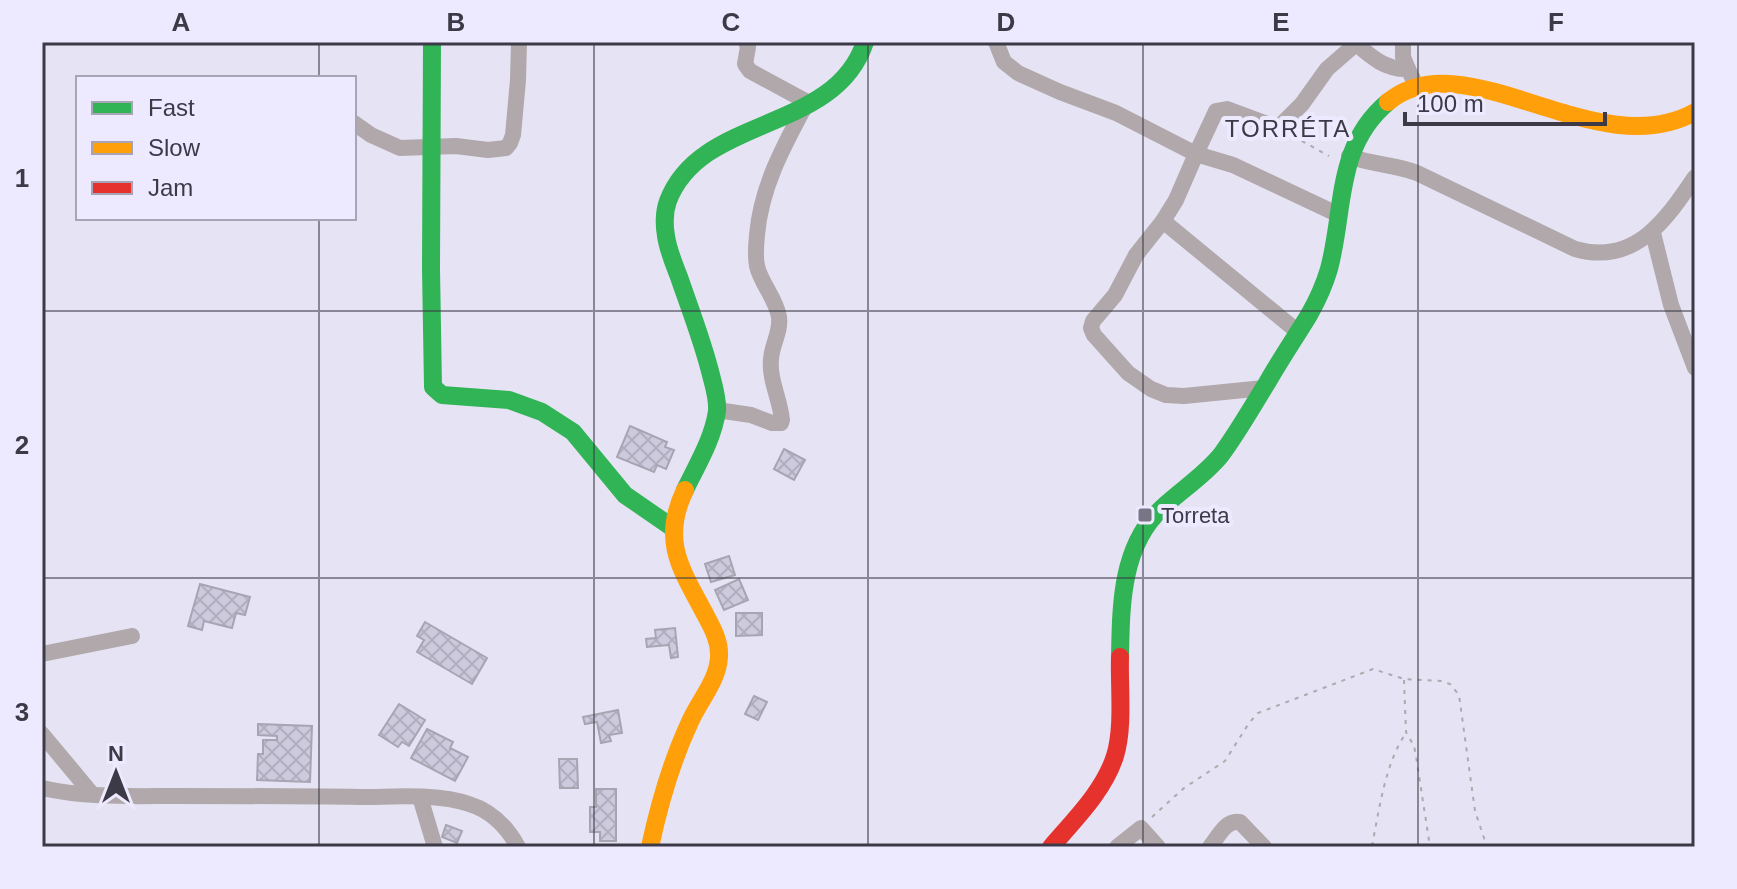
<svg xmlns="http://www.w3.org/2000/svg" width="1737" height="889" font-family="Helvetica,sans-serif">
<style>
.building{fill:url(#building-cross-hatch);stroke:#a8a5b3;stroke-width:2}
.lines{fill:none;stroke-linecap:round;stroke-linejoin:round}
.path{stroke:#aea9ac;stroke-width:2;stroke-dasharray:4 6;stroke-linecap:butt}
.street{stroke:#b0a8aa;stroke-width:16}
.fast{stroke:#30b455;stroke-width:18}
.slow{stroke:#ff9f0a;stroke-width:18}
.jam{stroke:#e5322d;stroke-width:18}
.grid{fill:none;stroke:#3c3a47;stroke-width:2;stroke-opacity:0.55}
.poi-dot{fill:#787584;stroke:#edeaff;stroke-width:3}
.labels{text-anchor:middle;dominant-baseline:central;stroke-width:8;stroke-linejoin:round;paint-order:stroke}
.poi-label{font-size:22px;fill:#3c3a47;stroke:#edeaff;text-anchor:start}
.neighbourhood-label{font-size:24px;letter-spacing:2px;fill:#3c3a47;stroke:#edeaff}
.neatline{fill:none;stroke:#3c3a47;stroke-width:3}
.grid-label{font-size:26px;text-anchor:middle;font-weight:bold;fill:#3c3a47}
</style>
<defs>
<pattern id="building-cross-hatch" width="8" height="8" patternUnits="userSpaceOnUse" patternTransform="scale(2)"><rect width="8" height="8" fill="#cdcadd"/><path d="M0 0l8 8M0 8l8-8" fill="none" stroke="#b1aebf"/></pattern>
</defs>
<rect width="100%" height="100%" fill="#e6e3f5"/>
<!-- building -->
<g class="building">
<polygon points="630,426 667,442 665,447 674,450 666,469 657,465 654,472 617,457"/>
<polygon points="784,449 805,460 794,480 774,469"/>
<polygon points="729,556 735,575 711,582 705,564"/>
<polygon points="739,579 748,600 724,610 715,590"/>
<polygon points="200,584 250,597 245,615 236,613 232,628 204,621 202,630 188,626"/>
<polygon points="736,613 762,613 762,635 736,636"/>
<polygon points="425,622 487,658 472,684 417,652 424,640 417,636"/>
<polygon points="675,628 678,657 671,658 669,645 647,647 646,639 656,638 655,630"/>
<polygon points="754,696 767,702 758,720 745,714"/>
<polygon points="399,704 425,720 409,746 402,742 398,747 379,735"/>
<polygon points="618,710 622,733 609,735 611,741 601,743 597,722 585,724 583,717"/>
<polygon points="258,724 312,726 310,782 257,780 258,754 263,754 263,740 277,740 277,736 258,735"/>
<polygon points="427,729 453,742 450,748 468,757 455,781 411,758"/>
<polygon points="559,759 577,759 578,788 560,788"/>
<polygon points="596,789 616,789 616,841 600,841 600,832 590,832 590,807 596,807"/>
<polygon points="446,825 462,831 457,843 442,837"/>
</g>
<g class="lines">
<!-- path -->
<g class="path">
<polyline points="1293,136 1329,156"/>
<polyline points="1404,680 1406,732 1414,746 1416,756 1430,847"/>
<polyline points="1152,817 1184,788 1225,761 1249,723 1258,713 1373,669 1404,679 1441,681 1450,684 1459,695 1475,811 1487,847"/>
<path d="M1372 846C1379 811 1385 763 1406 733"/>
<polyline points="1369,847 1383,847"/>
</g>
<!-- street -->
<g class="street">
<polyline points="746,42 748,47 745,64 750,71 811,104"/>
<polyline points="996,42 1004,62 1018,73 1060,92 1116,113 1196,154 1216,111 1227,109 1278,128 1302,104 1327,69 1358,42"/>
<path d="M1354 42C1370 56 1385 70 1408 69L1416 85"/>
<polyline points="1403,42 1403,57 1408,69"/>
<polyline points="354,123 371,135 400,148 456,146 488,150 506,148 510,143 513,135 518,80 519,42"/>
<path d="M1349 156C1372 165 1394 164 1417 173L1575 249C1635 266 1666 220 1695 177"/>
<polyline points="1163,221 1136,255 1115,295 1093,321 1091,328 1094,335 1128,373 1151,389 1166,395 1184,396 1264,388"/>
<polyline points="1653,233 1671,305 1695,368"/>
<polyline points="1298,332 1163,221 1176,200 1196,154 1233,165 1337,214"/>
<path d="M717 410 751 415 772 423H781L782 420C780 399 769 380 771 359 772 344 781 332 779 317 776 298 761 284 757 266 755 256 756 245 757 235 761 188 782 149 804 108"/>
<polyline points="42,654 132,636"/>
<polyline points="42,734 92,794"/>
<path d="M42 788C86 798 132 796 176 796 237 796 298 796 360 797 395 797 435 793 469 804 492 811 507 827 518 847"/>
<polyline points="420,797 435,847"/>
<polyline points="1117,847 1141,828 1158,847"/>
<path d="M1210 847C1218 837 1226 819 1240 822L1264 847"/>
</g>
<!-- fast -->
<g class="fast">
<polyline points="432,42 431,269 433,387 442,395 509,400 542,412 573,432 625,495 673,528"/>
<path d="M685 490C697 465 713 439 717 411 718 399 714 387 711 375 703 342 690 309 679 277 674 264 668 250 666 236 664 224 664 212 668 201 701 114 835 134 865 42"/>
<path d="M1120 657C1121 605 1121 546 1162 508 1181 490 1204 476 1221 455 1238 432 1252 407 1267 383 1280 360 1295 338 1309 315 1317 301 1324 286 1329 269 1345 209 1335 146 1388 102"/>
</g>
<!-- slow -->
<g class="slow">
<path d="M1388 102C1465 38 1597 167 1695 112"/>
<path d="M650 847C659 805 671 763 689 724 698 702 718 681 719 657 720 642 713 629 706 616 682 570 660 542 685 490"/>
</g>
<!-- jam -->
<path class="jam" d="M1051 847C1074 820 1104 791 1115 756 1124 727 1119 687 1120 657"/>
</g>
<!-- grid -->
<path class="grid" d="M319 42V78M594 42V847M868 42V847M1143 42V847M1418 42V847M319 218V847M42 311H1695M42 578H1695"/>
<!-- markers -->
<rect class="poi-dot" x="1137" y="507" width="16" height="16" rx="4"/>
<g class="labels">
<!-- poi labels -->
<g class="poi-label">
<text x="1161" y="515">Torreta</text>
</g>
<!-- neighbourhood labels -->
<g class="neighbourhood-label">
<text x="1288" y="128">TORRÉTA</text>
</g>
</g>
<!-- border -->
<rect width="1737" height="889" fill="none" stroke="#edeaff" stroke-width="88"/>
<!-- legend -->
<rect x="76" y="76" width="280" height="144" fill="#edeaff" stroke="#a6a4b5" stroke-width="2"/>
<rect x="92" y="102" width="40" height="12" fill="#30b455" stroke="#a6a4b5" stroke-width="2"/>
<text x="148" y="116" font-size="24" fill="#3c3a47">Fast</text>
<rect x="92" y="142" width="40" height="12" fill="#ff9f0a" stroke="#a6a4b5" stroke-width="2"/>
<text x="148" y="156" font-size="24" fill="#3c3a47">Slow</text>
<rect x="92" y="182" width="40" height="12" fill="#e5322d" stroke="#a6a4b5" stroke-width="2"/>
<text x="148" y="196" font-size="24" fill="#3c3a47">Jam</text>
<!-- north arrow -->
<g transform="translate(116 773)" stroke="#edeaff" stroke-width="6" paint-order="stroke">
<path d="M0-6L14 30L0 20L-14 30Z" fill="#3c3a47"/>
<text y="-12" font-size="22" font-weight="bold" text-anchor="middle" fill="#3c3a47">N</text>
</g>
<!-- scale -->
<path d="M1405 112v12h200v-12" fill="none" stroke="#3c3a47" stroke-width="4"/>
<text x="1417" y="112" font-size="24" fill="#3c3a47" stroke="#edeaff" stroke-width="6" paint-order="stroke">100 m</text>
<rect x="44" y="44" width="1649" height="801" class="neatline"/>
<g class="grid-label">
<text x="181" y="31">A</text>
<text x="456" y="31">B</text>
<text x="731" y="31">C</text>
<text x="1006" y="31">D</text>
<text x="1281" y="31">E</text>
<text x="1556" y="31">F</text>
<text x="22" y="187">1</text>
<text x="22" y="454">2</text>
<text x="22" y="721">3</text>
</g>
</svg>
